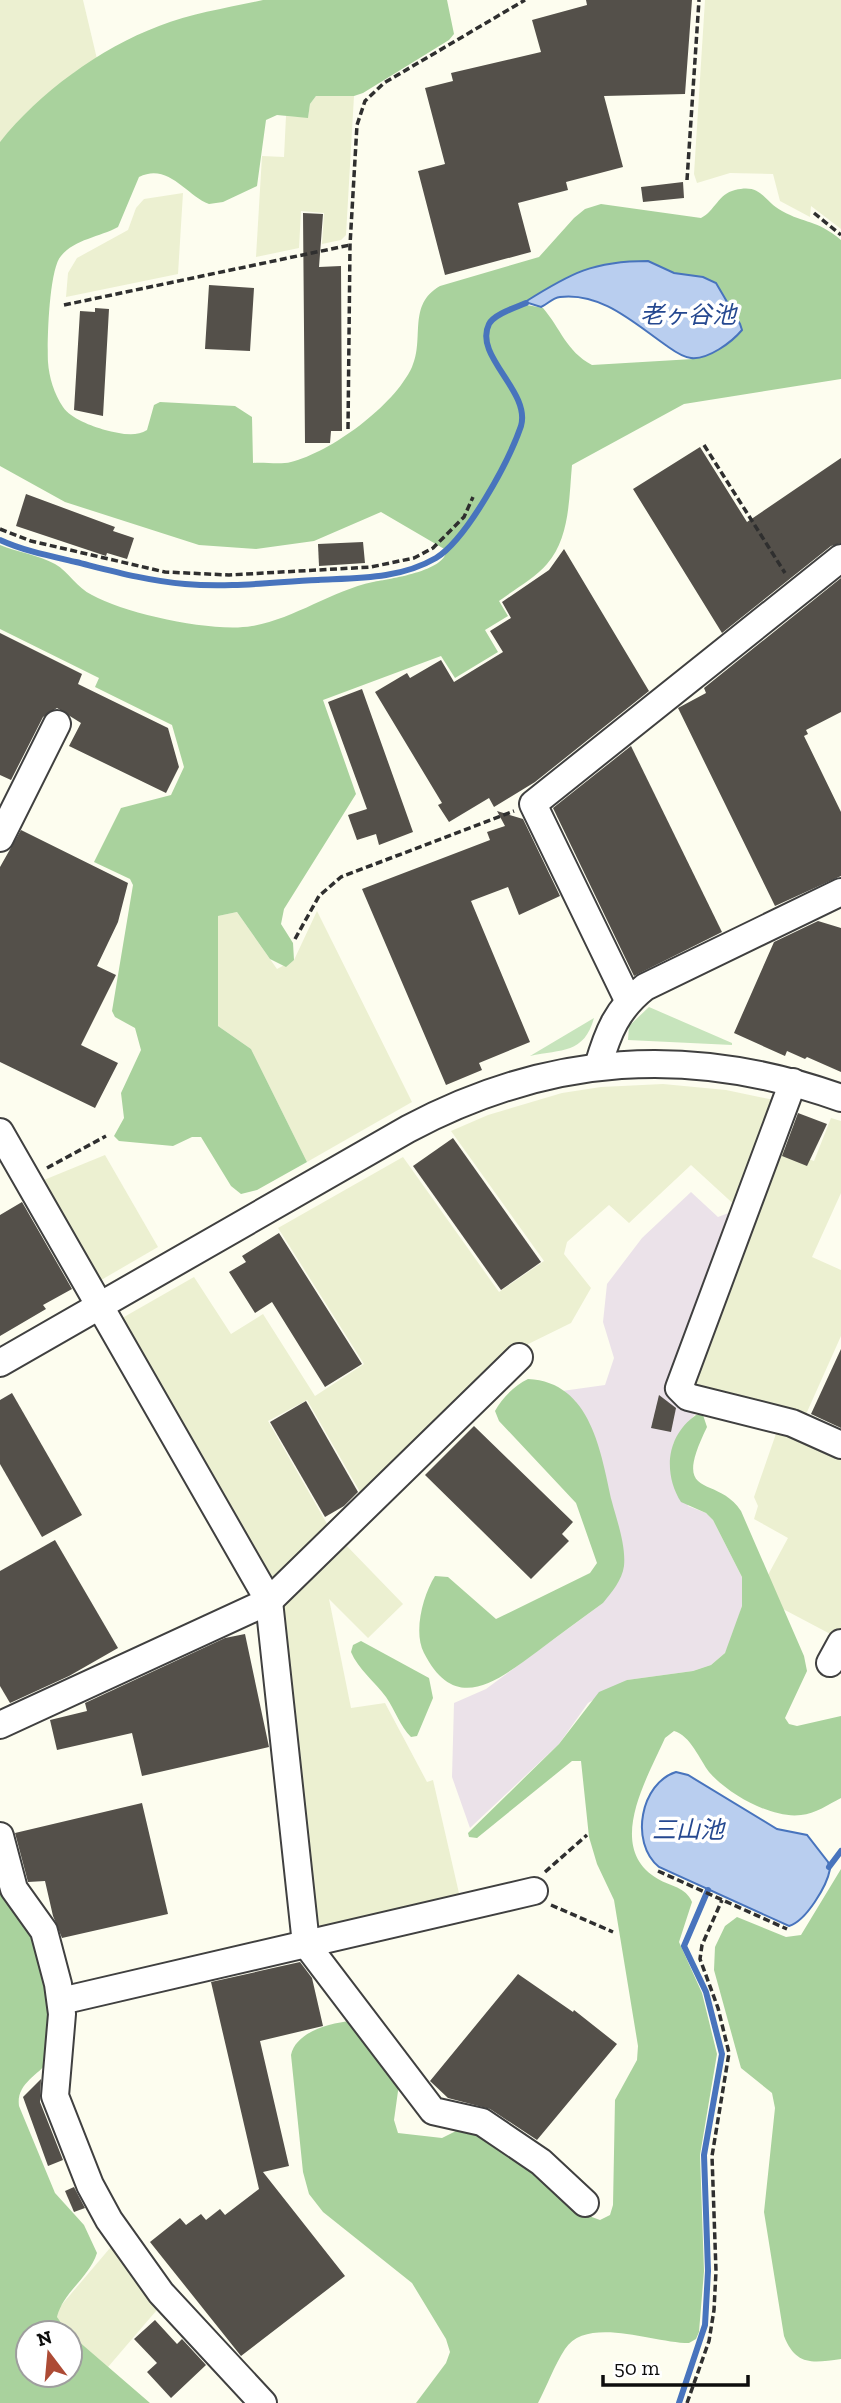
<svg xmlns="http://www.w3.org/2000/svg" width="841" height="2403" font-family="'Zilla Slab','Noto Sans JP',serif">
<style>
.industrial{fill:#ebe2e9}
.farmland{fill:#ecf0d1}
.green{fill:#c7e4bc}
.forest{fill:#a9d29d;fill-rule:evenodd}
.water{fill:#b9ceef;stroke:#4874bd;stroke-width:2}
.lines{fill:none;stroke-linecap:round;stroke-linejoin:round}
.stream{stroke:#4874bd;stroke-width:6}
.building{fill:#54504a}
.minor-casing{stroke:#404040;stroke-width:30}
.path{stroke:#2f2f2f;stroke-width:3.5;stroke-dasharray:7 3.5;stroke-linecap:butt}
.minor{stroke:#fff;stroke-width:26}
.labels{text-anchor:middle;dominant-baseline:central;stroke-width:7;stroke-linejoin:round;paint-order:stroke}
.water-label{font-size:24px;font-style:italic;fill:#254890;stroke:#fff}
</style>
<rect width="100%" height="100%" fill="#fdfdef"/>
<!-- industrial -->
<polygon class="industrial" points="691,1192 718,1217 739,1209 701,1406 673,1444 688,1506 706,1513 713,1520 742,1577 742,1606 732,1639 725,1653 711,1665 693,1671 627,1680 588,1703 559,1744 470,1828 452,1777 454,1703 486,1689 603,1603 576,1402 562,1391 605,1385 614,1358 603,1322 607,1284 642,1238"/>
<!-- farmland -->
<g class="farmland">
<polygon points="0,0 83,0 97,59 75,72 0,142"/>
<polygon points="705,0 841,0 841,229 811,206 810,217 780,201 773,174 730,173 697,183 694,174"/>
<polygon points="316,96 354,96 346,235 341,240 322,244 324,213 301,211 299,248 256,257 262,156 284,157 286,116 308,117 310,104"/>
<polygon points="183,193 178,274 66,297 68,273 77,258 128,230 136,208 144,199"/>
<polygon points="317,911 412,1102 307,1162 251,1049 218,1026 218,916 237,912 277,969 294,960"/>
<polygon points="663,1084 726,1090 779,1101 739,1209 691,1165 629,1223 609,1205 567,1242 564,1254 591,1288 571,1323 514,1351 363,1497 307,1400 268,1421 330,1529 273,1584 117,1321 194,1277 231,1334 263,1314 315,1396 364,1364 278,1228 403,1157 499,1292 544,1261 451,1131 488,1115 562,1093 601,1087"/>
<polygon points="831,1118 841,1121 841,1193 812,1257 841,1270 841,1336 803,1421 690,1391 775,1147 814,1161"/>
<polygon points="105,1155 158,1247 96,1283 39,1182"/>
<polygon points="779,1425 841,1452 841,1629 836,1637 783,1609 768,1575 788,1538 754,1519 758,1506 754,1497"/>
<polygon points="342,1541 403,1604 368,1638 329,1599 351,1708 385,1703 427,1782 433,1780 461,1902 317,1935 281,1601"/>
<polygon points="116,2241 162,2304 108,2367 61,2327 57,2317 59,2308"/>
</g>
<!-- green -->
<g class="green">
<polygon points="649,1007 732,1043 732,1045 628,1040 629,1026"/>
<path d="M594 1018C584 1054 562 1049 530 1056Z"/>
</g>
<!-- forest -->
<g class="forest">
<path d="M263 0H447L454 34 449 40 363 93 354 96H316L310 104 308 118 277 115 266 120 257 186 223 202 209 204C186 195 168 162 139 177L118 227C100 237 75 239 61 256 49 269 47 342 48 362 49 377 54 394 63 407 71 419 92 426 105 430 118 433 135 438 147 430L154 405 160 402 235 406 252 417 253 463C265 462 280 465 291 462 331 452 394 406 412 367 425 338 407 305 440 286L539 257 574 218 585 209 601 204 701 218C715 211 718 194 735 190 762 183 763 201 782 211 805 224 816 219 841 240V379L684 404 572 465C569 497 570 538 547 564 535 578 515 589 499 601L508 616 485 630 498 652 455 678 441 656 323 700 356 794 284 909 281 924 293 943 294 960 286 967 270 959 237 912 218 916V1026L251 1049 307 1162 257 1190 241 1194 231 1186 201 1137H192L173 1146 119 1141 114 1136 124 1118 121 1093 141 1050 135 1028 115 1017 112 1011 133 885 130 879 94 862 121 808 171 795 184 767 172 725 95 687 99 678 0 629V545C17 552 39 555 55 564 69 572 77 588 92 595 126 614 214 633 252 626 294 619 331 591 373 582 389 579 447 571 446 550L381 512 314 541 256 549 199 545 65 502 0 466V142C39 93 100 48 159 26 192 13 228 8 263 0ZM648 261 674 273 703 277 736 337 708 355 693 359 592 365C566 351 561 329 543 308L527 305C576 275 588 261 648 261Z"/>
<path d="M528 1379C592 1382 601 1454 612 1502 617 1521 626 1545 624 1566 622 1580 612 1592 603 1603 581 1619 559 1635 538 1651 498 1680 456 1716 424 1653 413 1632 423 1595 435 1576L448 1577 496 1619 590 1573 597 1563 576 1503 499 1421 495 1411C502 1398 515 1385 528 1379Z"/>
<path d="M696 1415H703L707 1427C670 1503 716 1473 741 1511L804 1656 807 1671 785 1718 789 1724 797 1726 841 1716V1798C829 1804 815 1814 801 1815 772 1819 728 1794 709 1772 700 1760 690 1735 674 1731L665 1738C648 1777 604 1848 658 1879 670 1886 686 1887 692 1902L679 1942 702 1993 717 2054 700 2155 704 2271 699 2332 696 2339 689 2343C654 2343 587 2315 565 2349 554 2366 547 2386 538 2403H416L446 2363 450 2352 446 2339 412 2283 323 2212 309 2194 303 2172 291 2055C296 2032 329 2023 351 2021L399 2084 394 2120 398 2133 442 2138 466 2126 537 2168 589 2216 600 2220 610 2215 613 2205 615 2100 637 2060 638 2046 614 1900 597 1864 589 1837 581 1761H572L477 1838 469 1837 468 1833 559 1744 599 1692 627 1680 693 1671 711 1665 725 1653 742 1606V1577L713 1520 706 1513 681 1502C663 1473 666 1436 696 1415Z"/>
<path d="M361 1641 429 1678 433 1698 417 1736 411 1737C400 1726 395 1710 386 1697 375 1682 358 1669 351 1652L353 1645Z"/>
<path d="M0 1858 39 1934 53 1986 49 2061C37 2076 16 2084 19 2106L55 2193 84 2225 97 2253C89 2278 63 2292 57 2317L68 2333H28V2375H70V2334L150 2403H0Z"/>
<path d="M841 1869V2359C812 2363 796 2366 784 2336L764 2212 775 2108 772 2093 741 2068 714 1970 715 1947 725 1926 737 1917 786 1937 801 1935Z"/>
</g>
<!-- water -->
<g class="water">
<path d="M648 261 674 273 703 277 716 283 740 324 742 330C732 342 708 360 691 358 682 357 674 351 667 346 635 324 602 292 560 297 552 298 548 304 541 307L525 302C571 273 593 261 648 261Z"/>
<path d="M676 1772 688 1775 777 1829 807 1835 828 1862 830 1869C827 1886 806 1921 789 1926L659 1867C629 1842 641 1783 676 1772Z"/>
</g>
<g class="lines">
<!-- stream -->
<g class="stream">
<path d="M0 540C24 551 50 556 76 562 112 571 148 581 185 584 229 588 274 582 318 580 359 578 400 579 436 558 467 539 509 461 521 426 531 391 473 356 489 324 494 314 517 307 526 303"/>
<polyline points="829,1867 841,1851"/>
<polyline points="679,2403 705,2325 708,2271 704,2155 722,2054 706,1992 684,1946 708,1890"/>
</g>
</g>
<!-- building -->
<g class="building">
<polygon points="586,0 692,0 685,94 604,96 623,167 566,182 568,190 518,203 531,252 445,275 418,171 445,164 425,88 453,81 451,73 541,52 532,20 587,5"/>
<polygon points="683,182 684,198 643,202 641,187"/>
<polygon points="303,213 323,214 319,267 341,266 342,431 331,431 330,443 305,443"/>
<polygon points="209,285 254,288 250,351 205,349"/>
<polygon points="95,308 109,309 103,416 74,410 80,311 95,312"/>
<polygon points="700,447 747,522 841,458 841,543 831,546 722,633 633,489"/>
<polygon points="26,494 115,527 113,531 134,538 127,559 107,553 106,556 16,526"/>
<polygon points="363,542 365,563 319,566 318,544"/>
<polygon points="564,549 649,691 535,782 494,807 489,798 449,822 438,805 442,803 375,692 407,673 410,678 441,660 454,682 503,652 490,631 511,618 502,602 549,570"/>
<polygon points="841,578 841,712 806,730 808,734 804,736 841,812 841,876 775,906 678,708 706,693 704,688"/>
<polygon points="0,633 82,674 78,684 168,728 179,767 166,793 69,746 81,723 57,708 43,717 11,780 0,775"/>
<polygon points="362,689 413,832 379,845 376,834 357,840 348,815 367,809 328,702"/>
<polygon points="631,746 722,932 634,976 553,808"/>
<polygon points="497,811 523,819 560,896 519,915 508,887 471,901 530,1042 479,1063 482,1070 446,1085 362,889 490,840 487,832 505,826"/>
<polygon points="21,830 128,883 118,922 97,966 116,975 81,1045 118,1063 95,1108 0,1062 0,867"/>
<polygon points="818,921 841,928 841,1072 807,1057 805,1059 787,1051 785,1056 734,1033 774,942"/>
<polygon points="798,1113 827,1124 807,1166 782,1156"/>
<polygon points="453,1138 541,1262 501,1290 413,1166"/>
<polygon points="22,1202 72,1289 43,1305 46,1309 0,1336 0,1215"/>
<polygon points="279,1233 362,1364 325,1387 272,1302 255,1313 229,1272 246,1262 242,1256"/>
<polygon points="841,1349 841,1428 811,1414"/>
<polygon points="12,1393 82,1515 42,1537 0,1464 0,1400"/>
<polygon points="659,1395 676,1408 671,1432 651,1428"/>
<polygon points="306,1401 358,1492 344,1506 325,1517 270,1422"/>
<polygon points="474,1426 573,1522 562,1534 569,1541 531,1579 425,1475"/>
<polygon points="55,1540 118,1648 69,1676 10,1703 0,1686 0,1571"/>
<polygon points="245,1634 269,1747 142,1776 132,1733 57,1750 50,1720 87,1711 85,1703 225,1638"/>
<polygon points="142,1803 168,1914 62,1938 53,1916 45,1881 28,1882 15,1833"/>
<polygon points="300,1962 312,1978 323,2026 260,2041 289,2166 263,2172 345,2276 241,2356 150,2242 180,2218 186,2225 201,2214 206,2220 220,2209 225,2215 259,2189 211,1982"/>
<polygon points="518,1974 573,2012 574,2010 617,2044 537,2140 490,2109 448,2098 430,2081"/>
<polygon points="41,2079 40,2102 63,2160 48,2166 23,2097"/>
<polygon points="74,2187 85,2208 74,2212 65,2191"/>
<polygon points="155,2320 177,2344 182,2339 206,2365 171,2398 147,2372 157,2363 134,2339"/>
</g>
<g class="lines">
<!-- minor casing -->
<g class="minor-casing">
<g id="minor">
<polyline points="0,838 57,724"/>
<polyline points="628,1000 533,804 841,558"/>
<path d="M598 1066C608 1032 617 1009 645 987L841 892"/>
<polyline points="793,1082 679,1388 688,1397 792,1423 841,1445"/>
<polyline points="0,1132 269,1601 306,1944 433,2111 482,2122 541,2162 585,2203"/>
<path d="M0 1363 408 1129C549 1054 690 1044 841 1098"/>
<polyline points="830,1663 841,1643"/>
<polyline points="0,1725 269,1601 519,1357"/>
<polyline points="0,1836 14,1889 44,1931 58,1984 62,2014 55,2096 90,2185 109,2220 161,2293 263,2403"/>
<polyline points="61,2001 534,1891"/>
</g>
</g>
<!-- path -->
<g class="path">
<polyline points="687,180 699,0"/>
<polyline points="814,213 841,235"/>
<polyline points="64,305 350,245"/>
<polyline points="348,429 350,245 357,125 365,101 384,83 525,0"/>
<polyline points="704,445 785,573"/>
<polyline points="0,529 31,541 165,572 229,575 371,567 414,558 433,548 464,517 473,497"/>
<polyline points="295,939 319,896 341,877 514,811"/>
<polyline points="47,1168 106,1136"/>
<polyline points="658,1871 787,1929"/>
<polyline points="545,1872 587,1835"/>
<polyline points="551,1905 613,1932"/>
<polyline points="687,2403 709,2341 714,2310 716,2271 712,2156 729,2053 718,2008 700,1959 702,1945 722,1900"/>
</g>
<!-- minor -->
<use href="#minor" class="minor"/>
</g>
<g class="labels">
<!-- water labels -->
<g class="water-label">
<text x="688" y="314">老ヶ谷池</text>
<text x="688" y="1829">三山池</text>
</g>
</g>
<!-- north arrow -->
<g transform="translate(49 2354) rotate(344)"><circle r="33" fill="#ffffff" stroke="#9e9e9e" stroke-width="2"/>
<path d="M0-5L12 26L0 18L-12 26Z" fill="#ad4b35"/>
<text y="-10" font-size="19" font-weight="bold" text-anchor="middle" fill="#0d0d0d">N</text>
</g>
<!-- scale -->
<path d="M603 2375v10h145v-10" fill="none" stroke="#0d0d0d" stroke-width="3.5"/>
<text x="614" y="2375" font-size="21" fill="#0d0d0d" stroke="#ffffff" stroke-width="5" paint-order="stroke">50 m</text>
</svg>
